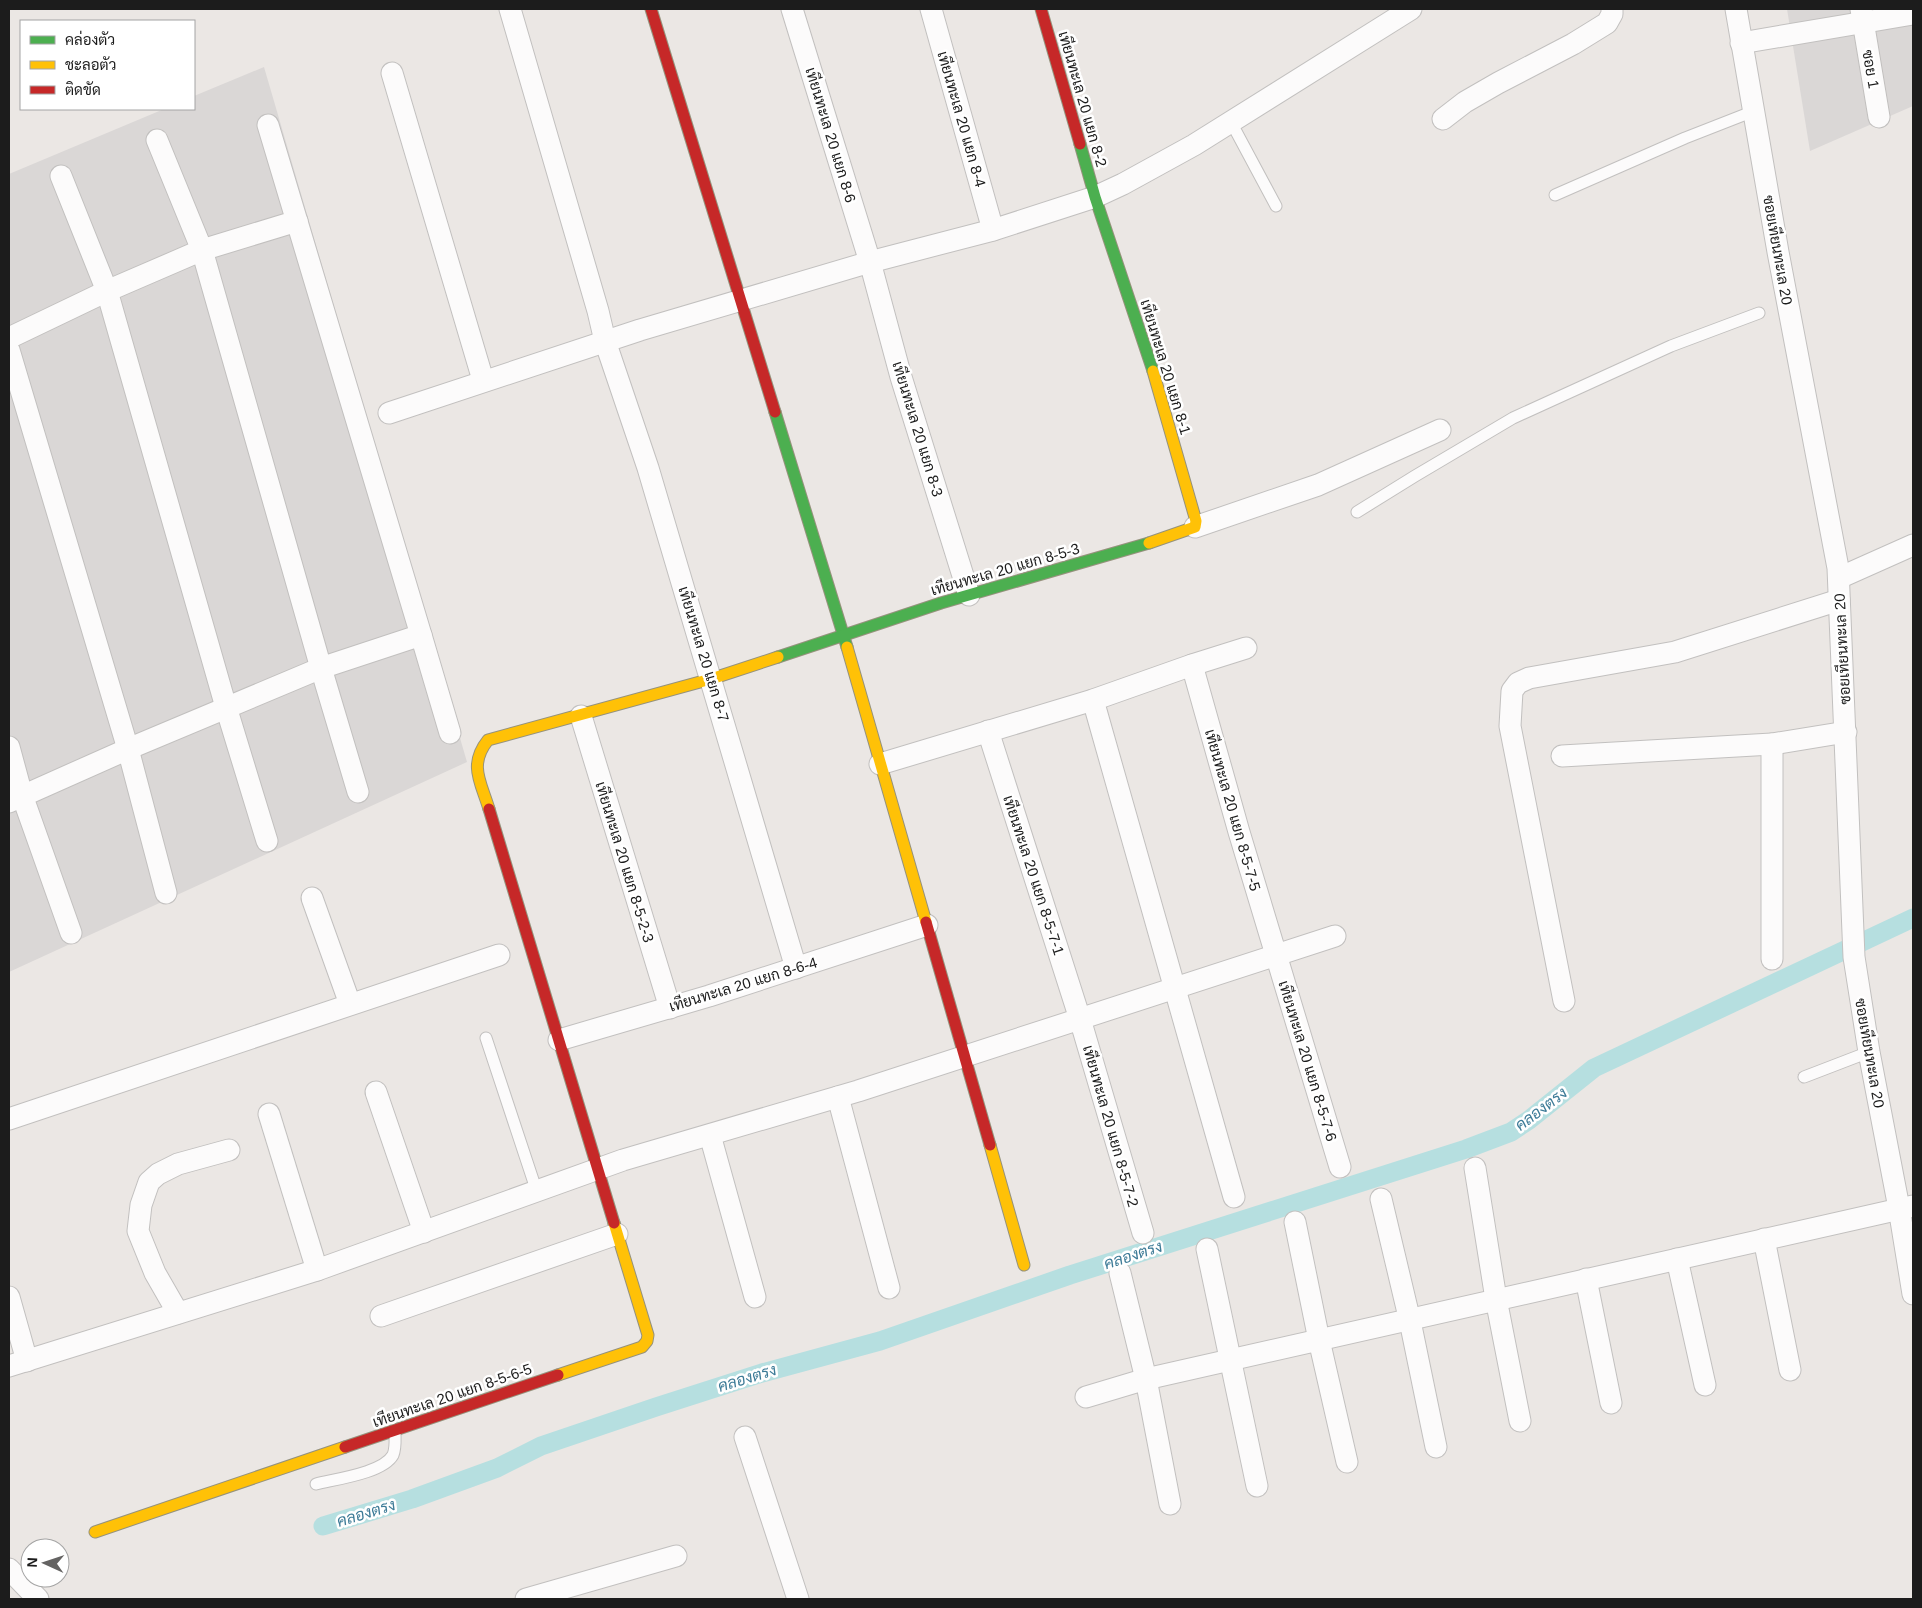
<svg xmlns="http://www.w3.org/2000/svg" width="1922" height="1608" font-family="Arial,Sarabun,sans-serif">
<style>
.residential{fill:#dad7d6}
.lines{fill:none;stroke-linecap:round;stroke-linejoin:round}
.canal{stroke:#b6dfe0;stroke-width:19}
.lane-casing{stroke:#c2c0bf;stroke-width:13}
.street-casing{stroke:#c2c0bf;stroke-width:23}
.fast-casing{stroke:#95927c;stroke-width:13}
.slow-casing{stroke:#95927c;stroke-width:13}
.jam-casing{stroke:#95927c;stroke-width:13}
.lane{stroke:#fcfbfb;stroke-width:11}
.street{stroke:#fcfbfb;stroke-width:21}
.fast{stroke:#4caf50;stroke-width:11}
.slow{stroke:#ffc107;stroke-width:11}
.jam{stroke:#c62828;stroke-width:11}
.labels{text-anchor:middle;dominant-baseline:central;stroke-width:5;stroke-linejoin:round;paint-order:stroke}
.street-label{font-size:15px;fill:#1c1c1c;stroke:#fff}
.water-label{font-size:16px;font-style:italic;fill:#3d7b97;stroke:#fff}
</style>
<rect width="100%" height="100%" fill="#ebe7e4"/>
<!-- residential -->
<g class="residential">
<polygon points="1787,9 1913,9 1913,106 1810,151"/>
<polygon points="264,67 467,762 9,972 9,174 164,109 194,109 194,96"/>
</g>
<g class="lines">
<!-- canal -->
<polyline class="canal" points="323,1526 412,1499 497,1468 541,1446 656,1407 762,1373 880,1341 1070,1275 1466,1149 1511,1132 1529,1120 1594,1068 1913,918"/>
<!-- lane casing -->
<g class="lane-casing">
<g id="lane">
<polyline points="1231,122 1276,206"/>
<polyline points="1555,195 1685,138 1754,111"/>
<polyline points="1357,512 1415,476 1513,418 1671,346 1759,313"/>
<polyline points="486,1038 537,1192"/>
<polyline points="1804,1077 1869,1052"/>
<path d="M316 1484C336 1479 383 1473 393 1455 396 1448 395 1439 395 1431"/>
</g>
</g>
<!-- street casing -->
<g class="street-casing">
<g id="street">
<polyline points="510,9 598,311 605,341 648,468 796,968"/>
<polyline points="792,9 870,262 901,377 969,595"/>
<polyline points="931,9 993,230"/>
<polyline points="1736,9 1778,252 1838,568 1854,957 1869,1052 1899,1208 1913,1294"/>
<polyline points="1861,9 1879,117"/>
<polyline points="1741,43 1913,14"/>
<polyline points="392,73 483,380"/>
<polyline points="1443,119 1465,102 1498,83 1573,44 1607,23 1612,14 1612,9"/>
<polyline points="157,140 202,250 321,668 358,792"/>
<polyline points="61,176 107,291 226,707 267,841"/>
<polyline points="9,338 107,291 202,250 297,221"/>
<polyline points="9,350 128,749 166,893"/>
<polyline points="389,413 640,330 870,262 993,230 1095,197 1123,184 1194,145 1411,9"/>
<polyline points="1195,527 1318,485 1440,430"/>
<polyline points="1839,578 1913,545"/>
<polyline points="421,635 450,733"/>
<polyline points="1192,665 1239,832 1340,1167"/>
<polyline points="1093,700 1234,1197"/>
<polyline points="581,716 670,1008"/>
<polyline points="988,731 1080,1019 1143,1233"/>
<polyline points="1772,744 1772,959"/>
<polyline points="9,747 22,795 71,933"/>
<polyline points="1562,756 1772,744 1846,732"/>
<polyline points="880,764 1093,700 1192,665 1246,648"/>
<polyline points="9,802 128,749 321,668 421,635 268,125"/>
<polyline points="312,898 350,1004"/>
<polyline points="1564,1001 1510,726 1512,691 1518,683 1529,678 1675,652 1839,600"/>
<polyline points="559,1040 709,996 927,925"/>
<polyline points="376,1092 424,1232"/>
<polyline points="838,1097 889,1288"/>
<polyline points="269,1114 317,1270"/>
<polyline points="9,1119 499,955"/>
<polyline points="710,1135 755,1297"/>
<polyline points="1475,1168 1496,1299 1520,1421"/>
<polyline points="1381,1199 1410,1321 1436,1447"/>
<polyline points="1295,1222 1319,1340 1347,1462"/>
<polyline points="1764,1239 1790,1370"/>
<polyline points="1207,1249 1257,1486"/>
<polyline points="1677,1259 1705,1385"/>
<polyline points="1120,1273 1146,1379 1170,1504"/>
<polyline points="1586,1279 1611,1403"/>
<polyline points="9,1297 27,1361"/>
<polyline points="178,1313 155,1273 138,1231 141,1205 149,1182 158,1174 178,1164 229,1150"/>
<polyline points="381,1316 617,1234"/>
<polyline points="9,1366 317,1270 623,1160 858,1091 1335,936"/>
<polyline points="1086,1397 1146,1379 1913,1206"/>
<polyline points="745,1437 798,1599"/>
<polyline points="9,1569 38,1599"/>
<polyline points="526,1599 676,1556"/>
</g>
</g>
<!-- fast casing -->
<g class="fast-casing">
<g id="fast">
<polyline points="1080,144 1095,197 1153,371"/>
<polyline points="775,412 847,647"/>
<polyline points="778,657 941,603 1149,543"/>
</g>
</g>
<!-- slow casing -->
<g class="slow-casing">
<g id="slow">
<polyline points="1149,543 1195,527 1196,521 1153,371"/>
<polyline points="847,647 926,922"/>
<path d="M489 809C481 782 468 765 488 740L711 679 778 657"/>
<polyline points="990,1145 1024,1265"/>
<polyline points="558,1375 642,1347 647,1341 648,1335 614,1223"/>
<polyline points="95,1532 345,1447"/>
</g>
</g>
<!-- jam casing -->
<g class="jam-casing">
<g id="jam">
<polyline points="651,9 775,412"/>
<polyline points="1041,9 1080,144"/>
<polyline points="489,809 614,1223"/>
<polyline points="926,922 990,1145"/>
<polyline points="345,1447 558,1375"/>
</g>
</g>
<!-- lane -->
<use href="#lane" class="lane"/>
<!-- street -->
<use href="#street" class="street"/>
<!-- fast -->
<use href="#fast" class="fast"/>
<!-- slow -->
<use href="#slow" class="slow"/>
<!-- jam -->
<use href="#jam" class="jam"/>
</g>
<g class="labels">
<!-- street labels -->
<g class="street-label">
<text transform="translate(1871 69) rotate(80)">ซอย 1</text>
<text transform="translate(1083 99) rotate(74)">เทียนทะเล 20 แยก 8-2</text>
<text transform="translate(962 119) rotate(74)">เทียนทะเล 20 แยก 8-4</text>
<text transform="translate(831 135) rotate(73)">เทียนทะเล 20 แยก 8-6</text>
<text transform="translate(1778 250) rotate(80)">ซอยเทียนทะเล 20</text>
<text transform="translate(1166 367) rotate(73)">เทียนทะเล 20 แยก 8-1</text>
<text transform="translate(918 429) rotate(73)">เทียนทะเล 20 แยก 8-3</text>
<text transform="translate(1005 569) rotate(-16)">เทียนทะเล 20 แยก 8-5-3</text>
<text transform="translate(1842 649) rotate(-93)">ซอยเทียนทะเล 20</text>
<text transform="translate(704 654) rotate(73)">เทียนทะเล 20 แยก 8-7</text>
<text transform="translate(1233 810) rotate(74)">เทียนทะเล 20 แยก 8-5-7-5</text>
<text transform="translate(625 862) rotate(73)">เทียนทะเล 20 แยก 8-5-2-3</text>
<text transform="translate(1034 875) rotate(72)">เทียนทะเล 20 แยก 8-5-7-1</text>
<text transform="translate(743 984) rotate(-17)">เทียนทะเล 20 แยก 8-6-4</text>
<text transform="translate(1870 1053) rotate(80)">ซอยเทียนทะเล 20</text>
<text transform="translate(1308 1061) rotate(73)">เทียนทะเล 20 แยก 8-5-7-6</text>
<text transform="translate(1111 1126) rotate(74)">เทียนทะเล 20 แยก 8-5-7-2</text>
<text transform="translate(452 1395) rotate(-19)">เทียนทะเล 20 แยก 8-5-6-5</text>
</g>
<!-- water labels -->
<g class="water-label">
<text transform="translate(1541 1109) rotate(-37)">คลองตรง</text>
<text transform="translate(1133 1255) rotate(-18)">คลองตรง</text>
<text transform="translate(747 1378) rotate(-17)">คลองตรง</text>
<text transform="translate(366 1513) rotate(-17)">คลองตรง</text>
</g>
</g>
<!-- border -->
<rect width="1922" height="1608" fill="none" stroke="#1c1c1c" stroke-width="20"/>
<!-- legend -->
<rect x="20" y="20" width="175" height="90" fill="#ffffff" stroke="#a4a4a4"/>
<rect x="30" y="36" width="25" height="8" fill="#4caf50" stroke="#a4a4a4"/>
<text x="65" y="45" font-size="15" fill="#1c1c1c">คล่องตัว</text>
<rect x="30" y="61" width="25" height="8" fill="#ffc107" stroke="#a4a4a4"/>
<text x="65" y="70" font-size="15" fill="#1c1c1c">ชะลอตัว</text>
<rect x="30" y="86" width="25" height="8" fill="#c62828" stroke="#a4a4a4"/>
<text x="65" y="95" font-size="15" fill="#1c1c1c">ติดขัด</text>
<!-- north arrow -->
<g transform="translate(45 1563) rotate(273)"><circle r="24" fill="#ffffff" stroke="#a4a4a4"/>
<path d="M0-4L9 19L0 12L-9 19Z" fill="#646362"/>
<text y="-8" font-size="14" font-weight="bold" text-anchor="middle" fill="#1c1c1c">N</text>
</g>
</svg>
